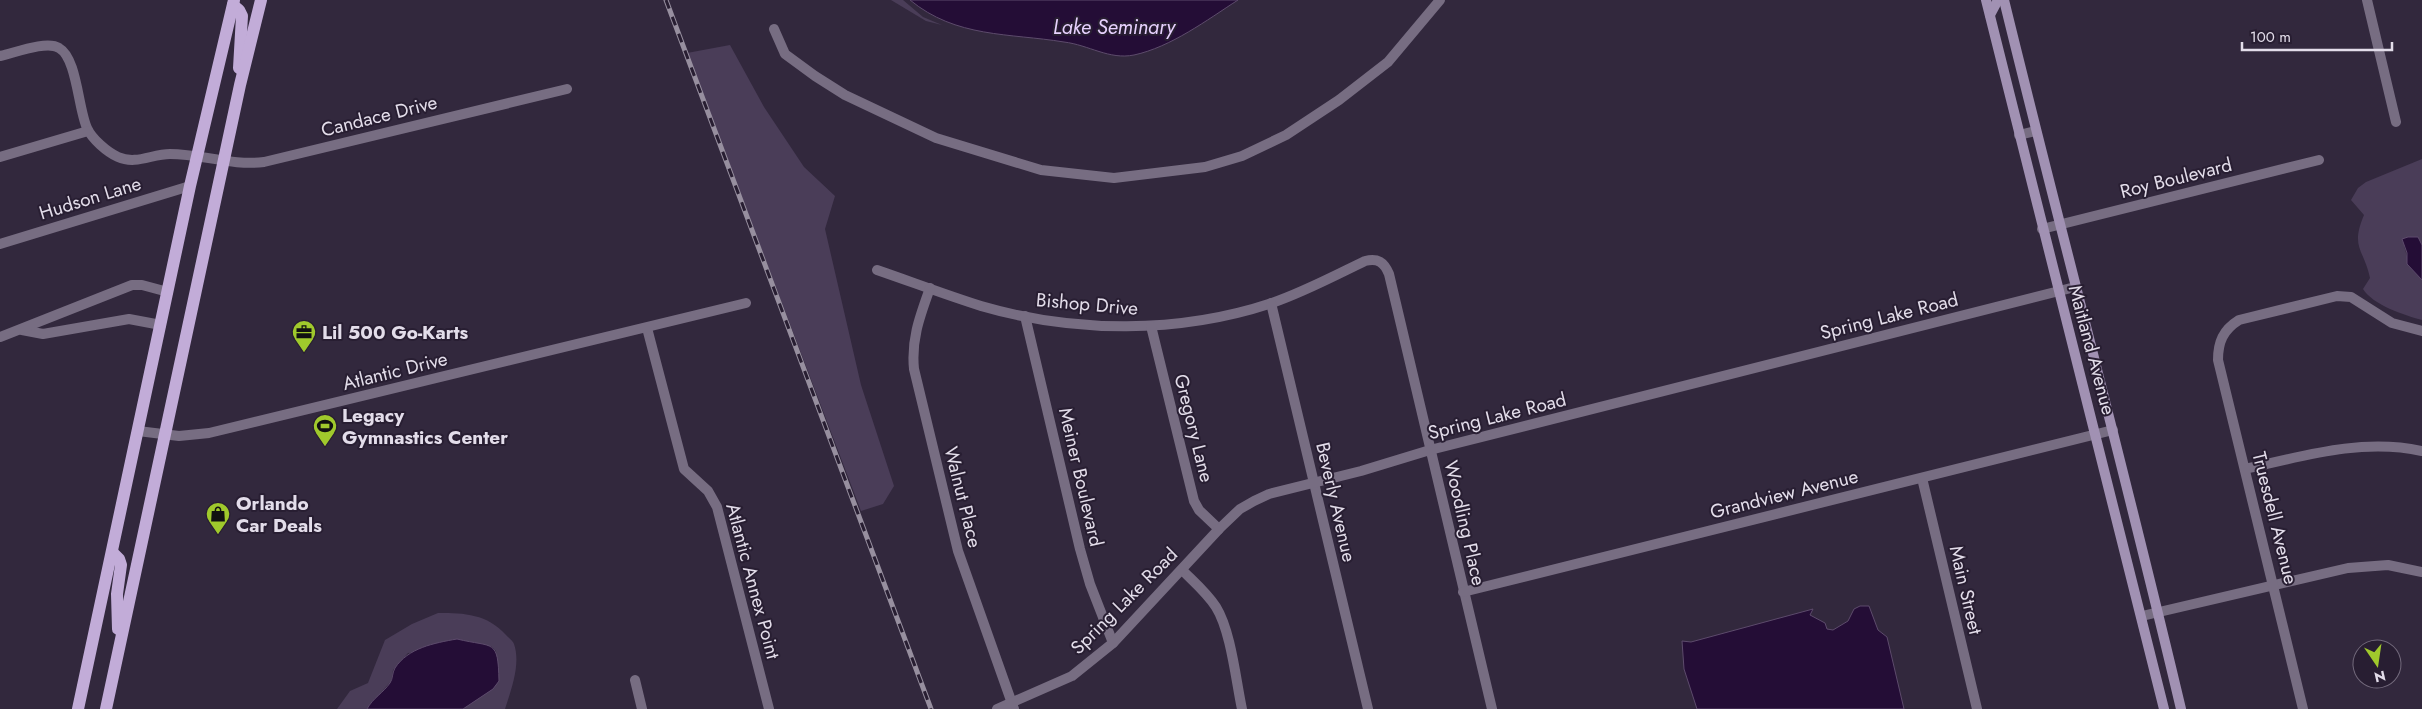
<svg xmlns="http://www.w3.org/2000/svg" width="2422" height="709" font-family="Jost,sans-serif">
<style>
.green{fill:#4a3d58}
.water{fill:#240d36;stroke:#5d4b6c}
.lines{fill:none;stroke-linecap:round;stroke-linejoin:round}
.minor{stroke:#776d82;stroke-width:10}
.tertiary{stroke:#776d82;stroke-width:10}
.secondary{stroke:#a191b3;stroke-width:10}
.primary{stroke:#c2acd8;stroke-width:12}
.rail-casing{stroke:#978f9f;stroke-width:5}
.rail{stroke:#281e32;stroke-width:3;stroke-dasharray:9;stroke-linecap:butt}
.labels{text-anchor:middle;dominant-baseline:central;stroke-width:4;stroke-linejoin:round;paint-order:stroke}
.street-label{font-size:19px;fill:#e3ddea;stroke:#281e32}
.poi-label{font-size:19px;font-weight:bold;fill:#e3ddea;stroke:#281e32;text-anchor:start}
.water-label{font-size:20px;font-style:italic;fill:#e7d1fe;stroke:#281e32}
</style>
<rect width="100%" height="100%" fill="#32283d"/>
<!-- green -->
<g class="green">
<polygon points="891,0 903,0 923,17 942,25 926,21"/>
<polygon points="730,45 764,107 804,167 835,196 825,229 861,385 894,486 883,504 861,511 687,53"/>
<path d="M2422 159V245L2418 240 2404 246 2408 260 2422 280V320C2404 315 2373 305 2363 289L2370 278C2364 249 2350 248 2364 215L2351 200 2358 188 2366 182Z"/>
<path d="M438 613C465 613 487 614 506 635 509 638 513 641 514 644 521 664 511 690 505 709H463L499 681 496 651 491 646 408 653 393 670 391 681 367 709H337L350 691 368 683 385 640 412 624Z"/>
</g>
<!-- water -->
<g class="water">
<path d="M910 0H1238C1207 20 1171 47 1134 55 1109 60 1089 45 1064 42 1009 33 956 38 910 0Z"/>
<polygon points="2408,237 2418,237 2422,245 2422,280 2407,264 2407,253 2402,239"/>
<polygon points="1860,606 1869,606 1878,630 1887,637 1904,709 1697,709 1684,669 1682,641 1691,642 1813,609 1810,615 1825,623 1827,629 1833,630 1848,621 1854,609"/>
<path d="M457 639C494 648 498 638 499 681L493 689 463 709H367C373 698 383 693 390 683 393 679 392 673 395 668 408 648 434 643 457 639Z"/>
</g>
<g class="lines">
<!-- minor -->
<g class="minor">
<polyline points="2367,0 2396,122"/>
<polyline points="774,29 785,54 815,76 845,95 936,138 1041,170 1114,178 1205,167 1242,156 1286,135 1339,100 1388,62 1440,0"/>
<path d="M0 56C14 53 47 40 59 48 77 58 78 108 87 128 92 139 107 152 118 157 136 165 152 154 170 154 202 154 232 166 264 162L567 89"/>
<polyline points="2019,135 2036,131"/>
<polyline points="0,157 88,131"/>
<polyline points="2042,229 2319,160"/>
<polyline points="0,244 190,186"/>
<path d="M877 270C912 282 946 295 981 306 1074 333 1179 334 1272 303 1304 292 1334 276 1365 261 1378 258 1384 262 1389 274L1492 709"/>
<path d="M930 288C920 316 911 339 914 369L958 551 1014 709"/>
<polyline points="1271,303 1368,709"/>
<polyline points="1025,316 1080,549 1090,584 1113,643"/>
<polyline points="1151,326 1194,501 1199,510 1219,529"/>
<polyline points="647,328 684,469 708,491 717,507 769,709"/>
<polyline points="22,330 43,334 129,319 161,325"/>
<polyline points="0,337 132,285 142,285 168,292"/>
<polyline points="138,431 179,436 209,433 746,303"/>
<path d="M2245 469C2303 456 2362 438 2422 451"/>
<polyline points="1922,478 1977,709"/>
<path d="M1182 570C1194 582 1207 593 1216 607 1231 631 1236 681 1242 709"/>
<polyline points="1463,592 2113,430"/>
<polyline points="2142,616 2348,568 2388,565 2422,572"/>
<polyline points="635,680 642,709"/>
<path d="M2303 709 2218 360C2218 342 2223 330 2239 320L2337 296 2351 297 2392 323 2422 331"/>
</g>
<!-- tertiary -->
<polyline class="tertiary" points="997,709 1072,676 1113,643 1219,529 1240,509 1254,501 1269,494 1361,471 1430,450 2075,287"/>
<!-- secondary -->
<g class="secondary">
<polyline points="1986,0 2164,709"/>
<path d="M2004 0C2062 237 2125 472 2181 709"/>
<polyline points="1990,15 1998,0"/>
</g>
<!-- primary -->
<g class="primary">
<polyline points="233,5 239,10 242,16 239,68"/>
<polyline points="112,552 119,559 121,565 117,594 118,629"/>
<polyline points="78,709 190,186 234,0"/>
<polyline points="106,709 240,85 261,0"/>
</g>
<!-- rail casing -->
<g class="rail-casing">
<polyline id="rail" points="666,0 931,709"/>
</g>
<!-- rail -->
<use href="#rail" class="rail"/>
</g>
<!-- icons -->
<defs>
<g id="office-pin" transform="scale(1.25)"><path d="M0 17L-7.5 6A9.5 9.5 0 1 1 7.5 6Z" fill="#a0c92c" stroke="#281e32"/><path d="M-6-3h4V-5.5h4V-3h4V5H-6ZM-1-4.5V-3h2v-1.5ZM-6 0V1H6V0Z" fill="#111"/></g>
<g id="stadium-pin" transform="scale(1.25)"><path d="M0 17L-7.5 6A9.5 9.5 0 1 1 7.5 6Z" fill="#a0c92c" stroke="#281e32"/><path d="M0-5a6.5 5 0 1 0 0 10a6.5 5 0 1 0 0-10ZM-3.5-1.8h7v3.6h-7Z" fill="#111"/></g>
<g id="shop-pin" transform="scale(1.25)"><path d="M0 17L-7.5 6A9.5 9.5 0 1 1 7.5 6Z" fill="#a0c92c" stroke="#281e32"/><path d="M-5-2.5h2.3a2.7 3.5 0 0 1 5.4 0H5L5.5 6h-11ZM-1.5-2.5h3a1.5 2.3 0 0 0-3 0Z" fill="#111"/></g>
</defs>
<g fill-rule="evenodd">
<use href="#office-pin" x="304" y="332"/>
<use href="#stadium-pin" x="325" y="426"/>
<use href="#shop-pin" x="218" y="514"/>
</g>
<g class="labels">
<!-- street labels -->
<g class="street-label">
<text transform="translate(379 116) rotate(-14)">Candace Drive</text>
<text transform="translate(2176 178) rotate(-14)">Roy Boulevard</text>
<text transform="translate(90 198) rotate(-17)">Hudson Lane</text>
<text transform="translate(1087 304) rotate(5)">Bishop Drive</text>
<text transform="translate(1889 316) rotate(-14)">Spring Lake Road</text>
<text transform="translate(2092 350) rotate(75)">Maitland Avenue</text>
<text transform="translate(395 371) rotate(-14)">Atlantic Drive</text>
<text transform="translate(1497 416) rotate(-14)">Spring Lake Road</text>
<text transform="translate(1194 428) rotate(76)">Gregory Lane</text>
<text transform="translate(1081 477) rotate(77)">Meiner Boulevard</text>
<text transform="translate(1784 494) rotate(-14)">Grandview Avenue</text>
<text transform="translate(963 497) rotate(76)">Walnut Place</text>
<text transform="translate(1336 502) rotate(77)">Beverly Avenue</text>
<text transform="translate(2275 518) rotate(76)">Truesdell Avenue</text>
<text transform="translate(1465 523) rotate(77)">Woodling Place</text>
<text transform="translate(753 581) rotate(75)">Atlantic Annex Point</text>
<text transform="translate(1966 590) rotate(77)">Main Street</text>
<text transform="translate(1124 601) rotate(-45)">Spring Lake Road</text>
</g>
<!-- poi labels -->
<g class="poi-label">
<text x="322" y="332">Lil 500 Go-Karts</text>
<text x="342" y="415">Legacy<tspan x="342" dy="22">Gymnastics Center</tspan></text>
<text x="236" y="503">Orlando<tspan x="236" dy="22">Car Deals</tspan></text>
</g>
<!-- water labels -->
<g class="water-label">
<text x="1114" y="27">Lake Seminary</text>
</g>
</g>
<!-- north arrow -->
<g transform="translate(2377 664) rotate(167)"><circle r="24" fill="#281e32" stroke="#736a7c"/>
<path d="M0-4L9 19L0 12L-9 19Z" fill="#a0c92c"/>
<text y="-8" font-size="14" font-weight="bold" text-anchor="middle" fill="#e3ddea">N</text>
</g>
<!-- scale -->
<path d="M2242 42v8h150v-8" fill="none" stroke="#e3ddea" stroke-width="2.5"/>
<text x="2250" y="42" font-size="15" fill="#e3ddea" stroke="#281e32" stroke-width="4" paint-order="stroke">100 m</text>
</svg>
